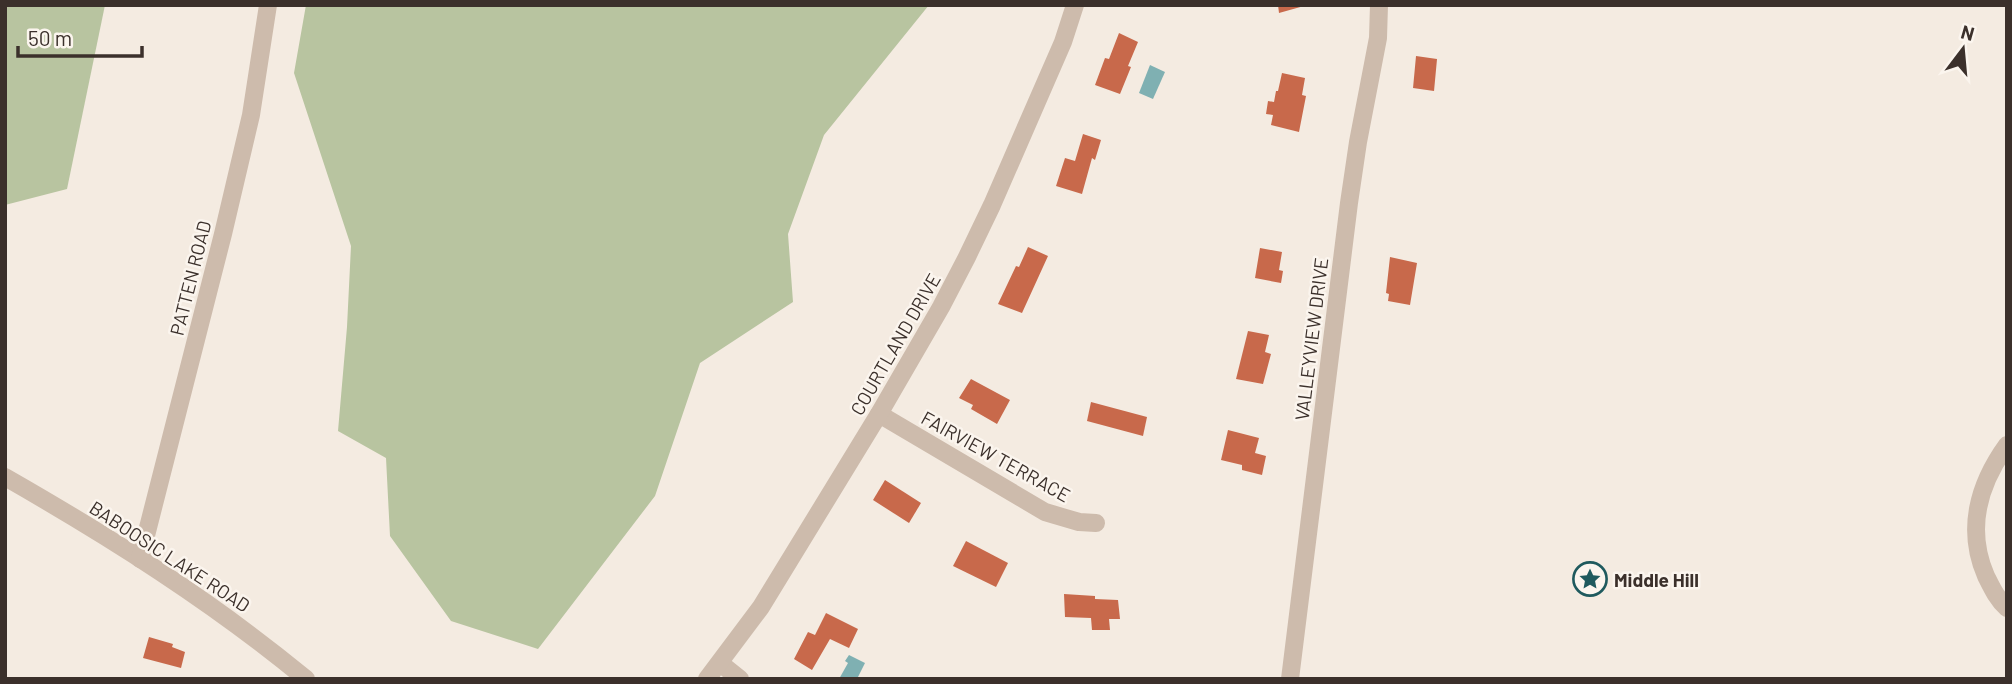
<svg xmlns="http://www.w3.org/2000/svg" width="2012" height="684" font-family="Barlow,sans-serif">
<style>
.green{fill:#b8c4a0}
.water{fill:#7fb0b2}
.building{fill:#c8694b}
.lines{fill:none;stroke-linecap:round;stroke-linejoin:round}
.minor{stroke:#cdbbac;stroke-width:18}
.labels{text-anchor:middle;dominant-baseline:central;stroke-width:5;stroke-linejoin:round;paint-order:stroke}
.street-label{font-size:19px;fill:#3b302b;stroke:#fbf5ee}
.poi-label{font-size:19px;font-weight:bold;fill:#3b302b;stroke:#fbf5ee;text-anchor:start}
</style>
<rect width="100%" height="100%" fill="#f4ebe1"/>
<!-- green -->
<g class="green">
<polygon points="5,5 105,5 67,189 5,205"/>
<polygon points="306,5 929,5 824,135 788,234 793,302 700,363 655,496 538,649 451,621 390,536 386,458 338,431 347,327 351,246 294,73"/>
</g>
<!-- water -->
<g class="water">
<polygon points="1150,65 1165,72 1153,99 1139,93"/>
<polygon points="849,655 865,663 857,679 839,679 848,663 845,661"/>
</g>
<!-- building -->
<g class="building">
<polygon points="1278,5 1304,5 1304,6 1279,13"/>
<polygon points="1119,33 1138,42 1128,66 1131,67 1120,94 1095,85 1105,58 1109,59"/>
<polygon points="1416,56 1437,59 1434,91 1413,88"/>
<polygon points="1282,73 1305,78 1302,95 1306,96 1299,132 1271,125 1273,115 1266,114 1268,101 1274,102 1276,91 1278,91"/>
<polygon points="1083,134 1101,140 1095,160 1092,158 1082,194 1056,186 1065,158 1075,161"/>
<polygon points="1028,247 1048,256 1022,313 998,304 1016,266 1019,267"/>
<polygon points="1260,248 1282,252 1279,270 1283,271 1281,283 1255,278"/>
<polygon points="1390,257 1417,263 1410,305 1388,301 1389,294 1386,293"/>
<polygon points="1248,331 1269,335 1265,352 1271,354 1263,384 1236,379"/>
<polygon points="971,379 1010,400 997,424 971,409 973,405 959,398"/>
<polygon points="1091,402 1147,417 1143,436 1087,421"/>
<polygon points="1228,430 1259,438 1255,453 1266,456 1262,475 1242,470 1242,465 1221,460"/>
<polygon points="885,480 921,503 909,523 873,500"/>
<polygon points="966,541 1008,563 996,587 953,566"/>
<polygon points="1064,594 1095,596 1095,599 1118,600 1120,619 1109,619 1110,630 1092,630 1091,618 1065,617"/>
<polygon points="826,613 858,629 849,648 830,639 812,670 794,659 808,632 815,635"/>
<polygon points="149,637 173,644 172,647 185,652 181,668 143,658"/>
</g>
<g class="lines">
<!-- minor -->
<g class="minor">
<polyline points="879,414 1045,512 1079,522 1096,523"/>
<path d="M2007 445C1978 485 1966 530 1986 576 1992 588 1997 599 2007 608"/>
<path d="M5 477C110 537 213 602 306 679"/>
<polyline points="140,559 223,234 251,115 268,5"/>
<polyline points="720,663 740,679"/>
<polyline points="707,679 761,607 879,414 941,307 967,257 992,205 1063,42 1075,5"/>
<polyline points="1290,679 1349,203 1358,142 1378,38 1379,5"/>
</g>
</g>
<!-- icons -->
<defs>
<g id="sight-ring" transform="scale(1.75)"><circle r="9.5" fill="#fbf5ee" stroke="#1f5a5e" stroke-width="1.5"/><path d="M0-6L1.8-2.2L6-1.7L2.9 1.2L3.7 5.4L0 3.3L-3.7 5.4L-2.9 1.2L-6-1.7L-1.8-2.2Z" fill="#1f5a5e"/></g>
</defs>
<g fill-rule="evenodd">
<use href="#sight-ring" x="1590" y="579"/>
</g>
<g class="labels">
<!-- street labels -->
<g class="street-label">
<text transform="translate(190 278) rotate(-76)">PATTEN ROAD</text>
<text transform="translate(1311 339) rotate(-83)">VALLEYVIEW DRIVE</text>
<text transform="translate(895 344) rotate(-60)">COURTLAND DRIVE</text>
<text transform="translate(996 456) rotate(29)">FAIRVIEW TERRACE</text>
<text transform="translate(170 556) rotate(33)">BABOOSIC LAKE ROAD</text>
</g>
<!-- poi labels -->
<g class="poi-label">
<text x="1614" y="579">Middle Hill</text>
</g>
</g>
<!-- border -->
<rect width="2012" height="684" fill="none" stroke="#3b302b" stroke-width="14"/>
<!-- north arrow -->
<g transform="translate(1963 49) rotate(16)" stroke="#fbf5ee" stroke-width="5" paint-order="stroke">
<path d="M0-5L12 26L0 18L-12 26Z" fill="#3b302b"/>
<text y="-10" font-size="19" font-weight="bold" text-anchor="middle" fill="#3b302b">N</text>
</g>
<!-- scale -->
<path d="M18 46v10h124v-10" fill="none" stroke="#3b302b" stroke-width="3.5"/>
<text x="28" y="46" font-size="21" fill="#3b302b" stroke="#fbf5ee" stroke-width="5" paint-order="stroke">50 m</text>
</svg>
